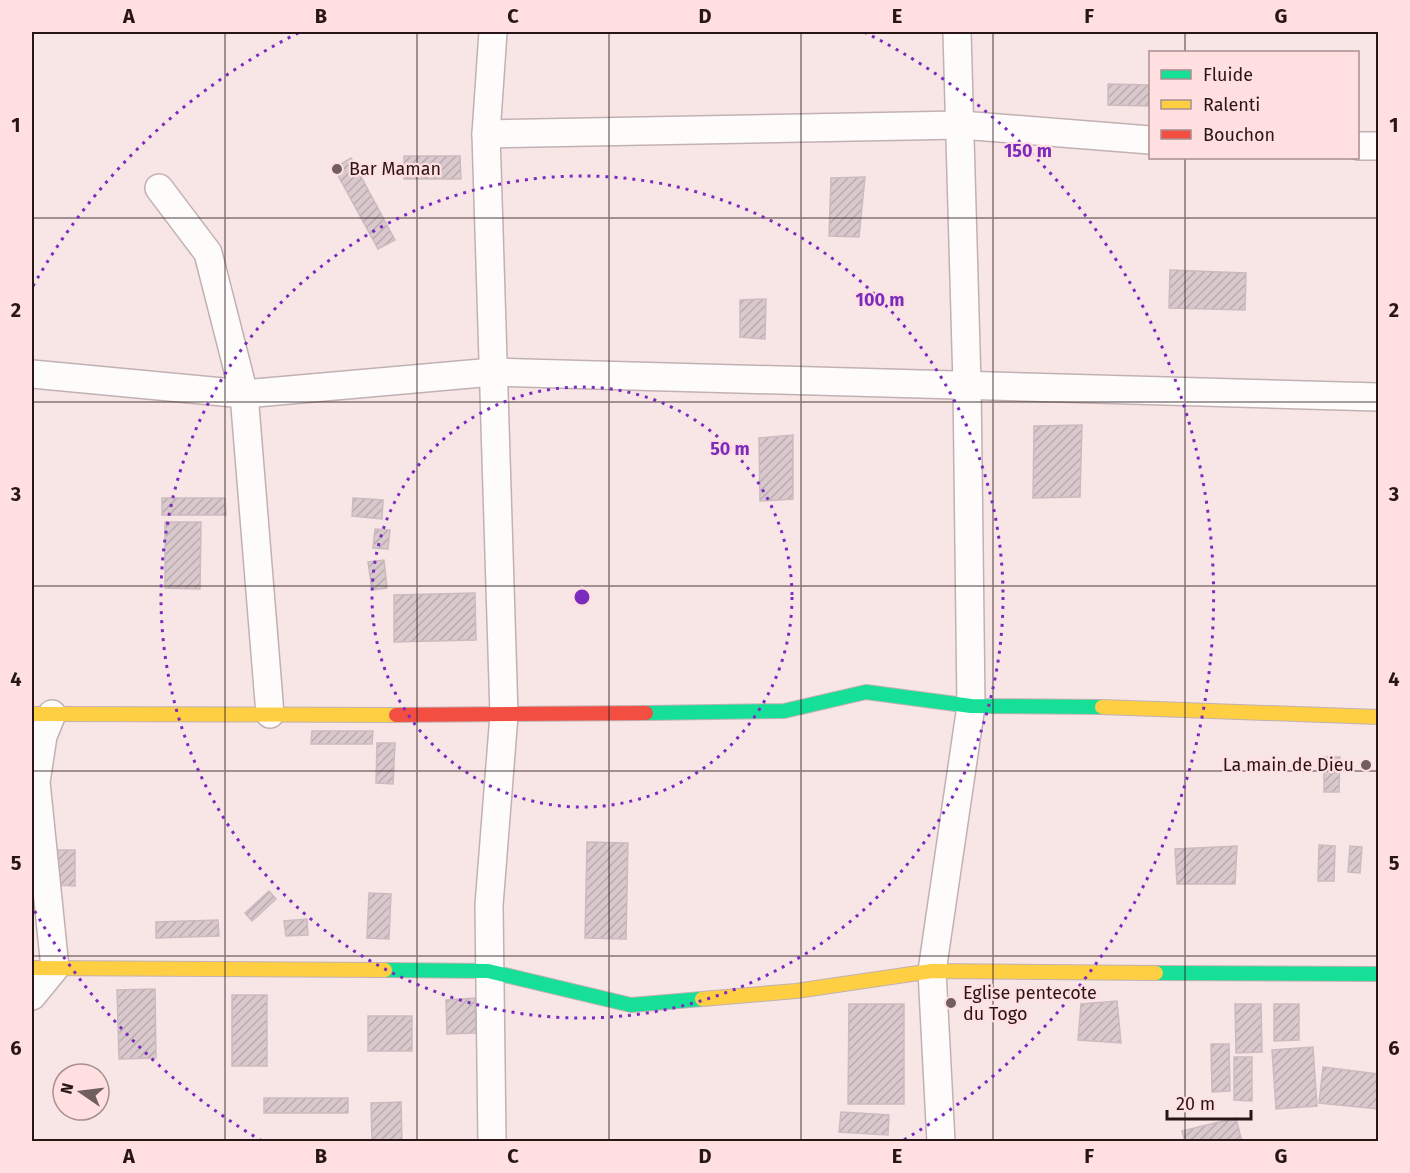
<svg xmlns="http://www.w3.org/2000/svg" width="1410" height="1173" font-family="'Fira Sans',sans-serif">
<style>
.building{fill:url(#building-hatch);stroke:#cbbbbf;stroke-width:1.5}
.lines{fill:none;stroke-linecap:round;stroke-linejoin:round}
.street-casing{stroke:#c2b1b2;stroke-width:30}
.fast-casing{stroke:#c2b1b2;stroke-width:16}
.slow-casing{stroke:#c2b1b2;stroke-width:16}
.jam-casing{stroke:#c2b1b2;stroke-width:16}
.street{stroke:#fefbfb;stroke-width:27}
.fast{stroke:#16e098;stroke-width:14}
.slow{stroke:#ffcf43;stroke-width:14}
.jam{stroke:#f24e42;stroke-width:14}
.grid{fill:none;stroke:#281617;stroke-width:1.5;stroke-opacity:0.55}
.ring{fill:none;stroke:#7b2cbf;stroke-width:3;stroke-dasharray:3 6}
.poi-dot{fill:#715f60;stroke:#ffdfe0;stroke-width:2}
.labels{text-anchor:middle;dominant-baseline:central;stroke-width:4.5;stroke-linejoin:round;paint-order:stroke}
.poi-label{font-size:18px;fill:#281617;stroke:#ffdfe0;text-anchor:start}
.centre{fill:#7b2cbf;stroke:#ffdfe0;stroke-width:3}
.ring-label{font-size:18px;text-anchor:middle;font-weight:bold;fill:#7b2cbf;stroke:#ffdfe0;stroke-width:4.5;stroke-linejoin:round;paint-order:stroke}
.neatline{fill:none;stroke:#281617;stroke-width:2}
.grid-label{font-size:20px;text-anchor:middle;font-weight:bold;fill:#281617}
</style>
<defs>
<pattern id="building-hatch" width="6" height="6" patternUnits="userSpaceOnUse" patternTransform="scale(1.5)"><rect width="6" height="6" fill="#d9c8cc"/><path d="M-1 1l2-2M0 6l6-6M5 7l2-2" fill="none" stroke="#baabae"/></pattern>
</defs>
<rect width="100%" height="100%" fill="#f8e6e7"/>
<!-- building -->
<g class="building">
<polygon points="1108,84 1150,85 1150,106 1108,105"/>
<polygon points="404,156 460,156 461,179 404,179"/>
<polygon points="351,158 395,240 378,249 334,168"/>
<polygon points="865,177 859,237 829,236 831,178"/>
<polygon points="1170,270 1246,273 1245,310 1169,308"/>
<polygon points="766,299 765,339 740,337 740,300"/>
<polygon points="1082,425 1080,497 1033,498 1034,426"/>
<polygon points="793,435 793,499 760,501 759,438"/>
<polygon points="162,498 225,498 226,515 162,515"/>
<polygon points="353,498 383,500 382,519 352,516"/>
<polygon points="165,522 201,522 200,589 165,588"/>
<polygon points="375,529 390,530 388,549 373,548"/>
<polygon points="384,560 387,588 372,590 368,562"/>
<polygon points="475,593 476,640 394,642 394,595"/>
<polygon points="312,731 373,731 372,744 311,744"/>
<polygon points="377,743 395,743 393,784 376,783"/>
<polygon points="1324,757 1340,757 1339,792 1324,792"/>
<polygon points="587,842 628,843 626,939 585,938"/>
<polygon points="1319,845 1335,846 1334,881 1318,881"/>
<polygon points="1237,846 1235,884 1177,884 1175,849"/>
<polygon points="1350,846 1362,847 1360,873 1348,872"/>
<polygon points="57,850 75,850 75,886 56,885"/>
<polygon points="269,891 276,899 252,921 245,913"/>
<polygon points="369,893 391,894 389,939 367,938"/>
<polygon points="307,919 308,935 286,936 284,921"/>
<polygon points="218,920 219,936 156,938 156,922"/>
<polygon points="155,989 156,1058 119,1059 117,990"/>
<rect x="232" y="995" width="35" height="71"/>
<polygon points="475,998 476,1033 447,1034 446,1000"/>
<polygon points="1117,1001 1121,1043 1078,1040 1081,1004"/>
<polygon points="849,1004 904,1004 904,1104 848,1104"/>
<polygon points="1235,1004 1261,1004 1262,1052 1236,1053"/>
<polygon points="1274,1004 1299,1004 1299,1040 1274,1041"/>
<rect x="368" y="1016" width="44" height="35"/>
<polygon points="1211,1044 1229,1044 1230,1091 1212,1092"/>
<polygon points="1313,1047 1317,1106 1276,1109 1272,1050"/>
<polygon points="1234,1057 1252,1057 1252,1101 1234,1100"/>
<polygon points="1323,1067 1378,1074 1378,1109 1319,1103"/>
<rect x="264" y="1098" width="84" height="15"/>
<polygon points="401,1102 402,1142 372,1142 371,1103"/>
<polygon points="841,1112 889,1115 888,1135 839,1132"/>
<polygon points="1236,1118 1242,1142 1185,1142 1182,1131"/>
</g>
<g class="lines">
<!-- street casing -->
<g class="street-casing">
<g id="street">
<polyline points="486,134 961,125 1150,140"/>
<polyline points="1358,146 1378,146"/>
<polyline points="159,188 208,253 244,394 270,714"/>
<polyline points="32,374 244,394 493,372 1378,397"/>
<polyline points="32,996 55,968 36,782 43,736 52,714"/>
<polyline points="492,1142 489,905 504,715 486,134 493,32"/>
<polyline points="941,1142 932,971 971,706 967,384 957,32"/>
</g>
</g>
<!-- fast casing -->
<g class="fast-casing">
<g id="fast">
<polyline points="646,713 784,711 866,692 971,706 1102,707"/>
<polyline points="385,970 488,971 631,1005 702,999"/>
<polyline points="1156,973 1378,974"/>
</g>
</g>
<!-- slow casing -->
<g class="slow-casing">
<g id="slow">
<polyline points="1102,707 1378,717"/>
<polyline points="32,714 396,715"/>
<polyline points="32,968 385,970"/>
<polyline points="702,999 796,991 932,971 1156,973"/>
</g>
</g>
<!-- jam casing -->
<g class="jam-casing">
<polyline id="jam" points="396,715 646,713"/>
</g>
<!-- street -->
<use href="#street" class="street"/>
<!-- fast -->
<use href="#fast" class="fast"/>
<!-- slow -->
<use href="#slow" class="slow"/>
<!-- jam -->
<use href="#jam" class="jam"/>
</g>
<!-- grid -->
<path class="grid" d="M225 32V1142M417 32V1142M609 32V1142M801 32V1142M993 32V1142M1185 32V52M1185 158V1142M32 218H1378M32 402H1378M32 586H1378M32 771H1378M32 956H1378"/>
<!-- distance rings -->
<g class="ring">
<circle cx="582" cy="597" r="210"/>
<circle cx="582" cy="597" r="421"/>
<path d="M262 1141A631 631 0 0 1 33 908M33 286A631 631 0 0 1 300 32M864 32A631 631 0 0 1 902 1141"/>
</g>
<!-- markers -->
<g class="poi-dot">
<circle cx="337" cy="169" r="6"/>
<circle cx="1366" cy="765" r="6"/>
<circle cx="951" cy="1003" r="6"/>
</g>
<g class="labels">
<!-- poi labels -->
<g class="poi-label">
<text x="349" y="169">Bar Maman</text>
<text x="1354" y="765" text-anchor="end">La main de Dieu</text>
<text x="963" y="993">Eglise pentecote<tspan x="963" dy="21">du Togo</tspan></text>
</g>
</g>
<circle cx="582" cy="597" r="9" class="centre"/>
<g class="ring-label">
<text x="1028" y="157">150 m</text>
<text x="880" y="306">100 m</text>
<text x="730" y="455">50 m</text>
</g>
<!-- border -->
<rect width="1410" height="1173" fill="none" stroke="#ffdfe0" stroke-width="66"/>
<!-- legend -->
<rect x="1149" y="51" width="210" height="108" fill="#ffdfe0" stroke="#a98f90" stroke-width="1.5"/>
<rect x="1161" y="70" width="30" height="9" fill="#16e098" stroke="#a98f90" stroke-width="1.5"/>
<text x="1203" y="81" font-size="18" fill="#281617">Fluide</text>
<rect x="1161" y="100" width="30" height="9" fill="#ffcf43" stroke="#a98f90" stroke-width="1.5"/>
<text x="1203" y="111" font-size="18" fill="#281617">Ralenti</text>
<rect x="1161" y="130" width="30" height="9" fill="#f24e42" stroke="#a98f90" stroke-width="1.5"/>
<text x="1203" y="141" font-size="18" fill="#281617">Bouchon</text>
<!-- north arrow -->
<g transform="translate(81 1092) rotate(284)"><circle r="28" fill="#ffdfe0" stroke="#a98f90" stroke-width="1.5"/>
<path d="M0-4.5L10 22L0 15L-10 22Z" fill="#715f60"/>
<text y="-9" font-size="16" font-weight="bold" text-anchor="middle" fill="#281617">N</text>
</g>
<!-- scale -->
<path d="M1167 1110v9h84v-9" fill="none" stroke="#281617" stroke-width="3"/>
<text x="1176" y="1110" font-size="18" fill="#281617" stroke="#ffdfe0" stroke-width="4.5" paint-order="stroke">20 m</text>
<rect x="33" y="33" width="1344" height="1107" class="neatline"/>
<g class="grid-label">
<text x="129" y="23">A</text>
<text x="321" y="23">B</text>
<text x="513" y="23">C</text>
<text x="705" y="23">D</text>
<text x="897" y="23">E</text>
<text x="1089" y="23">F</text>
<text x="1281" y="23">G</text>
<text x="16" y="132">1</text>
<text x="1394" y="132">1</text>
<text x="16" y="317">2</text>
<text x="1394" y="317">2</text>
<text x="16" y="501">3</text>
<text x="1394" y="501">3</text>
<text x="16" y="686">4</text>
<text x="1394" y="686">4</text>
<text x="16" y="870">5</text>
<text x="1394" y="870">5</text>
<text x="16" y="1055">6</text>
<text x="1394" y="1055">6</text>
<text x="129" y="1163">A</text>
<text x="321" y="1163">B</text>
<text x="513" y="1163">C</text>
<text x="705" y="1163">D</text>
<text x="897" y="1163">E</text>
<text x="1089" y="1163">F</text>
<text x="1281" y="1163">G</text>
</g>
</svg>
